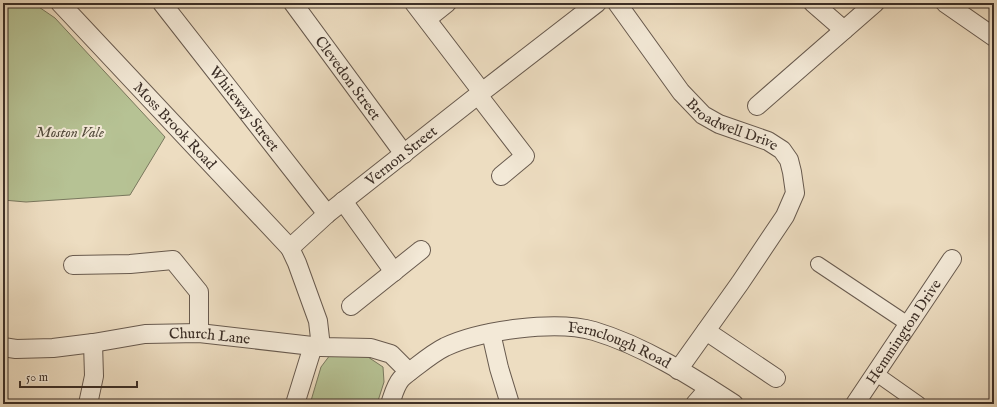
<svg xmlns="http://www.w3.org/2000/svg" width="997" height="407" font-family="'IM FELL English',serif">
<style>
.green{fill:#b6c294;stroke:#79785e}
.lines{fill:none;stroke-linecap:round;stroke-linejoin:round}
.pedestrian-casing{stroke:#685a4e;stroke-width:16}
.minor-casing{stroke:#685a4e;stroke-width:20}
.pedestrian{stroke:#f3e9d7;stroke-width:14}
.minor{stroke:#f3e9d7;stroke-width:18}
.labels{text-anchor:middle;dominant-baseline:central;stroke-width:4;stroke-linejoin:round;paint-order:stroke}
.street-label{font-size:15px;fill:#3c2f27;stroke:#f3e9d7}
.park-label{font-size:15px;font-style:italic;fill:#544c3d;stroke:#f3e9d7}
</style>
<rect width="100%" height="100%" fill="#edddc1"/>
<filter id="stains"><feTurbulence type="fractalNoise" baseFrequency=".005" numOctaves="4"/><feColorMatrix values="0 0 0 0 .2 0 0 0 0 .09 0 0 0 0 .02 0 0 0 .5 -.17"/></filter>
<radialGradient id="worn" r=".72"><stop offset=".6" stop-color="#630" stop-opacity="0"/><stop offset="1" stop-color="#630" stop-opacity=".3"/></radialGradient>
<!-- green -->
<g class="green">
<polygon points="3,3 33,3 55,18 165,137 130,195 26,202 3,200"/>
<polygon points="330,355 368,357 383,367 384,382 377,404 310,404 321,367"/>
</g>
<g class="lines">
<!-- pedestrian casing -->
<g class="pedestrian-casing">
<g id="pedestrian">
<polyline points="818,264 908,324"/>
<polyline points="875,373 919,404"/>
</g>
</g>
<!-- minor casing -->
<g class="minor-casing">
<g id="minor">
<path id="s1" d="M60 3 290 248"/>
<path id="s2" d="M162 3 327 214"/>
<path id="s3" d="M293 3 404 154"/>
<polyline points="414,3 482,92"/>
<path id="s4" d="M617 3 681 92 703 115 719 124 768 141 782 150 789 160 792 172 795 193 785 216 740 283 678 370"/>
<polyline points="813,3 844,30"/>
<polyline points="945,3 994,37"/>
<polyline points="427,19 447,3"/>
<polyline points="478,95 525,156 501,176"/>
<polyline points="757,106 875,3"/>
<polyline points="343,201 394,272"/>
<polyline points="73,265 130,264 173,260 199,292 199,333"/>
<polyline points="351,306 421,250"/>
<polyline points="706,331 776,378"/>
<polyline points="491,333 499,368 510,404"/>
<path id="s5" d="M3 347 16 349 53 348 93 343 145 334 199 333 321 347 371 348 391 354 409 372"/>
<path id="s6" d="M321 347 318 321 297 263 290 248 327 214 478 95 597 3"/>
<polyline points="88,404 94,376 93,343"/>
<polyline points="295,404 313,346"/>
<path id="s7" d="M390 404C393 396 395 386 401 379 406 374 412 370 417 366 426 359 435 352 445 347 481 330 556 320 594 331 644 346 691 376 734 404"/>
<polyline points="695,404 709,388"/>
<path id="s8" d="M855 404 952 259"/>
</g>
</g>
<!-- pedestrian -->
<use href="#pedestrian" class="pedestrian"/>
<!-- minor -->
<use href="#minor" class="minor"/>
</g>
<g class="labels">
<!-- street labels -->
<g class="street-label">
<text stroke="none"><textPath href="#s3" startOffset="93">Clevedon Street</textPath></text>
<text stroke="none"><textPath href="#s2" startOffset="134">Whiteway Street</textPath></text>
<text stroke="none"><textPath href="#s4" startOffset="172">Broadwell Drive</textPath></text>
<text stroke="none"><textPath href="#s1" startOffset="168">Moss Brook Road</textPath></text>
<text stroke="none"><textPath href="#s6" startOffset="249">Vernon Street</textPath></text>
<text stroke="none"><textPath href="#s8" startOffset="87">Hemmington Drive</textPath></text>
<text stroke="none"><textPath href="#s5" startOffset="208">Church Lane</textPath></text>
<text stroke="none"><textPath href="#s7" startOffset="262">Fernclough Road</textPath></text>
</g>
<!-- park labels -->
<g class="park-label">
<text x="70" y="132">Moston Vale</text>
</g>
</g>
<!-- margin -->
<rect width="997" height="407" fill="none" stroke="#edddc1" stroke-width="16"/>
<rect x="4" y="4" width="989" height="399" fill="none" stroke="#3c2f27" stroke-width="2"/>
<rect x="8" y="8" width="981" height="391" fill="none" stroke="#3c2f27"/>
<!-- scale -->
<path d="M20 381v6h117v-6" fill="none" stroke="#3c2f27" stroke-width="2"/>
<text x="26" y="381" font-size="12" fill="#3c2f27" stroke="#f3e9d7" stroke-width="3" paint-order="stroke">50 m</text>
<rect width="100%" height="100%" filter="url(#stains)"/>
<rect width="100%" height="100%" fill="url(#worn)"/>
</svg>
